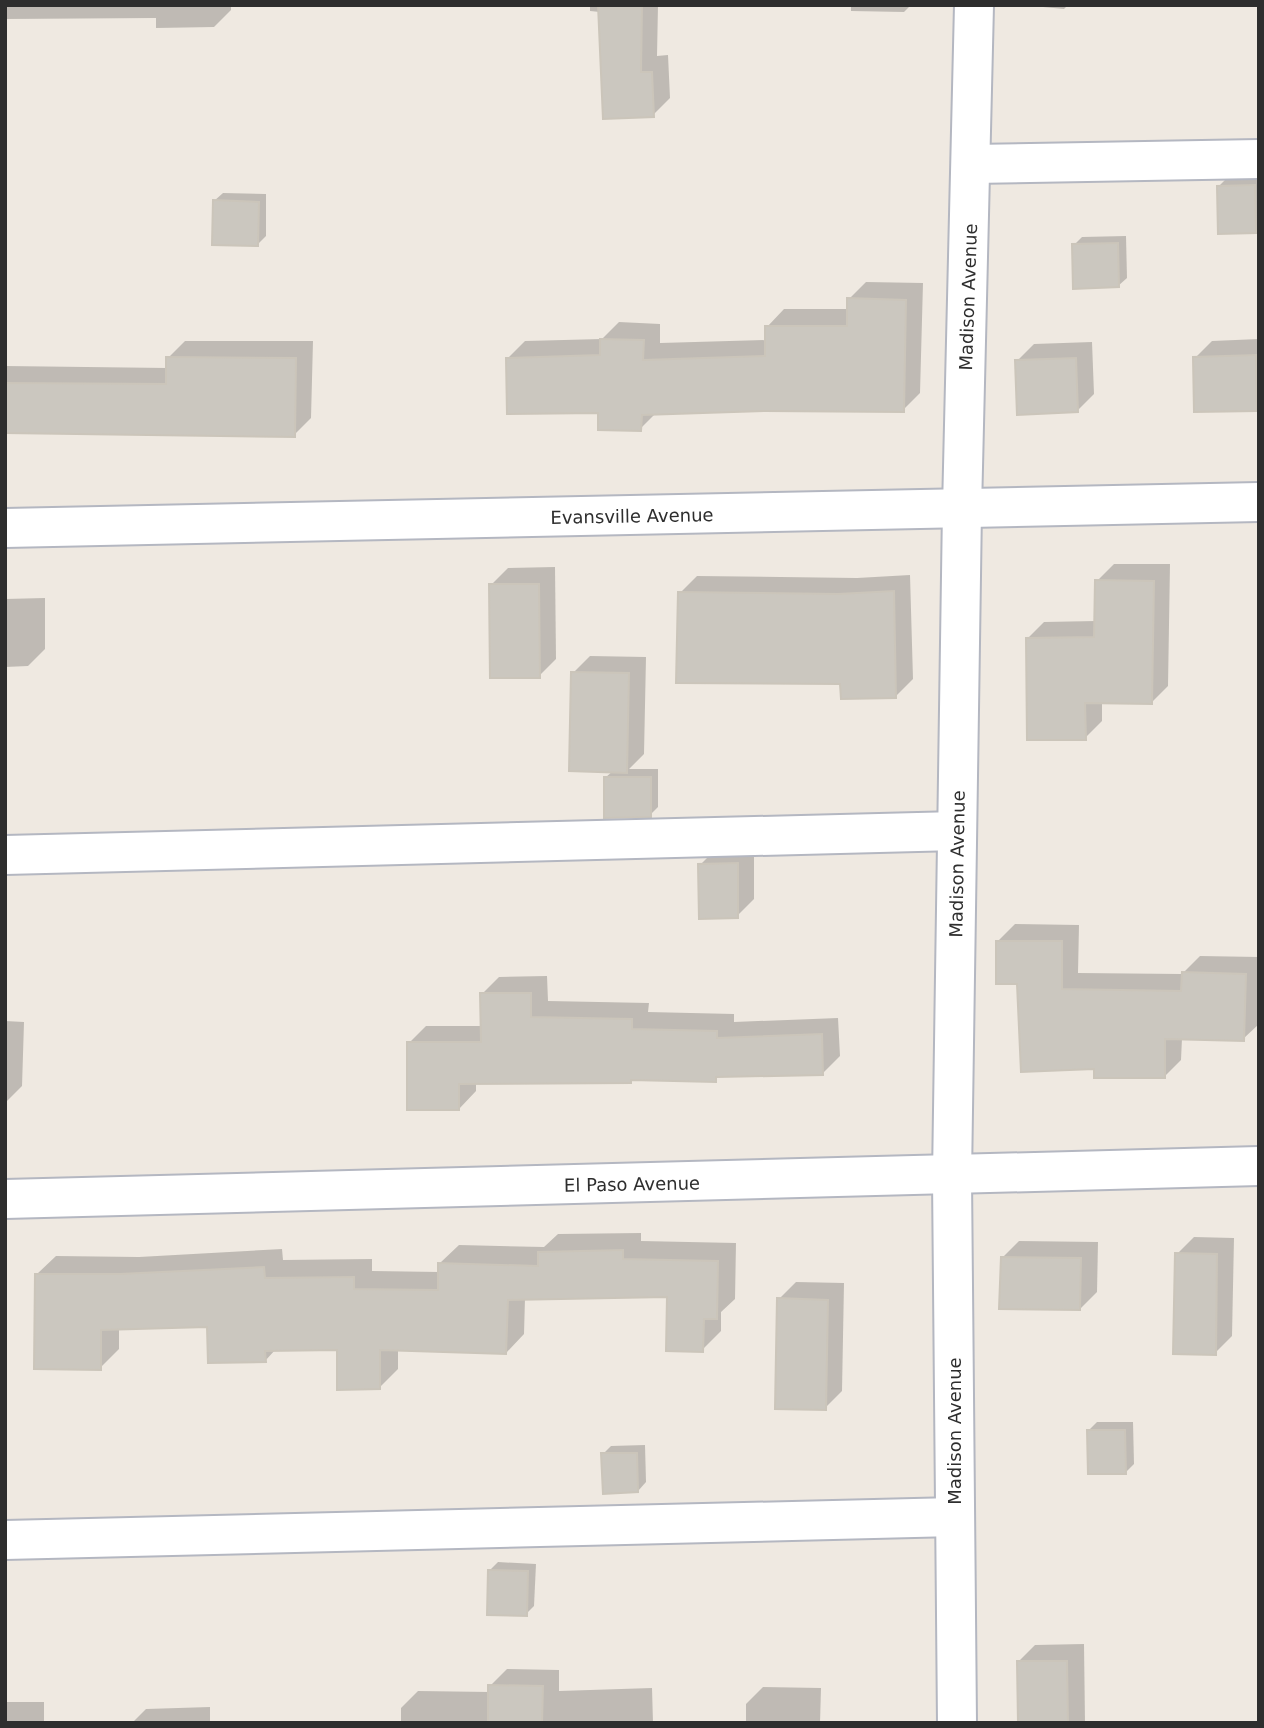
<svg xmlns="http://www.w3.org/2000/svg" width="1264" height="1728" font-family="'DejaVu Sans',sans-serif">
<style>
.shadow{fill:#0003}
.building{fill:#cbc7bf;stroke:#cbc5ba;stroke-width:2}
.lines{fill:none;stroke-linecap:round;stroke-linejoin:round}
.minor-casing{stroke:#b4b7c1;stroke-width:42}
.minor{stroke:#fff;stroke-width:38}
.labels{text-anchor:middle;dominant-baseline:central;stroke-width:5;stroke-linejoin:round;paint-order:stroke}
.street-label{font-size:18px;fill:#2e2e2e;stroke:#fff}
</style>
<rect width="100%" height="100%" fill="#efe9e1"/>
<!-- shadow -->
<g class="shadow">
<polygon points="5,5 231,5 231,10 214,27 156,28 156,18 5,19"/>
<polygon points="590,5 658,5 657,56 668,55 670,98 653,115 600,12 590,11"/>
<polygon points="851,5 911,5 904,12 851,11"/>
<polygon points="1022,5 1068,5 1064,9"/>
<polygon points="1259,177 1259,228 1255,232 1219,186 1227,178"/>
<polygon points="223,193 266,194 266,236 258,244 214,201"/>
<polygon points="1126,236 1127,278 1118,286 1074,245 1082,237"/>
<polygon points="866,282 923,283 920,393 903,410 656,413 640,429 600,411 508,358 525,341 602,339 619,322 660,324 660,343 767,340 767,327 784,309 849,309 849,299"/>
<polygon points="1259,339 1259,407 1256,409 1195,358 1212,341"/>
<polygon points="185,341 313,341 311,418 294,435 5,432 5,366 168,368 168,358"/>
<polygon points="1092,342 1094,394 1077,411 1017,361 1034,344"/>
<polygon points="1114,564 1170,564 1168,686 1151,703 1102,701 1102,721 1085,738 1027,639 1044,622 1096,621 1097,581"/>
<polygon points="555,567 556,659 539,676 491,585 508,568"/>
<polygon points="910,575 913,679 896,696 842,682 680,593 697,576 857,578"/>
<polygon points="45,598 45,649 28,666 5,667 5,599"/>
<polygon points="590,656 646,657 644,754 629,769 658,769 658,807 650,815 606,777 613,771 573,673"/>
<polygon points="754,847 754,899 737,916 700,865 717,848"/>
<polygon points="1015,924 1079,925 1078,973 1182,974 1200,956 1259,957 1259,1024 1243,1039 1182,1038 1181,1060 1164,1077 1095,1067 1019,982 998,941"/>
<polygon points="547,976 548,1001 649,1003 648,1012 734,1014 734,1022 838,1018 840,1056 823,1073 720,1075 715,1080 633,1078 630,1081 476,1082 476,1091 459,1109 409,1043 426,1026 482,1026 482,994 499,977"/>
<polygon points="5,1021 24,1022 22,1086 5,1103"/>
<polygon points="641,1233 641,1241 736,1243 735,1299 721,1312 721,1331 702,1350 669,1296 525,1298 524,1334 506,1353 398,1349 398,1369 380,1387 339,1348 276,1349 265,1361 209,1325 119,1327 119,1349 100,1368 37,1274 56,1256 139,1257 282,1249 283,1260 372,1259 372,1271 440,1272 440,1263 459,1245 544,1247 558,1234"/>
<polygon points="1194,1237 1234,1238 1232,1336 1215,1353 1177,1254"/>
<polygon points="1019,1241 1098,1242 1097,1292 1080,1309 1002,1258"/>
<polygon points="796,1282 844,1283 842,1391 825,1408 779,1299"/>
<polygon points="1097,1422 1133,1422 1134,1464 1126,1472 1089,1430"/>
<polygon points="645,1445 646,1482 638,1491 603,1454 611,1446"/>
<polygon points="498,1562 536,1564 534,1606 526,1614 490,1570"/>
<polygon points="1084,1644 1085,1723 1019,1723 1018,1662 1035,1645"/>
<polygon points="507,1669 559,1670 559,1691 652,1688 653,1723 401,1723 401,1708 418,1691 490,1692 490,1686"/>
<polygon points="763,1687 821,1688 820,1723 746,1723 746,1704"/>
<rect x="5" y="1702" width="39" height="21"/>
<polygon points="210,1707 210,1723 132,1723 146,1709"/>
</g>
<!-- building -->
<g class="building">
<polygon points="598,5 642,5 641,72 652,72 654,117 603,119"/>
<polygon points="1255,185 1256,233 1218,234 1217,186"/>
<polygon points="213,200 259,202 258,246 212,245"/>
<polygon points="1118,243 1119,287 1073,289 1072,244"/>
<polygon points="847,298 906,300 904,412 765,411 642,415 641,431 598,430 598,413 507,414 506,358 600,355 600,339 644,340 643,360 765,356 765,326 847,326"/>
<polygon points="1256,355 1257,411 1194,412 1193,357"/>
<polygon points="166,357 296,358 295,437 5,433 5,383 166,384"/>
<polygon points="1076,358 1078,412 1017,415 1015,360"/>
<polygon points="1095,580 1154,581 1152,704 1085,703 1086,740 1027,740 1026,638 1094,637"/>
<polygon points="489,584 539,584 540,678 490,678"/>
<polygon points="894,591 896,698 841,699 840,684 676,683 678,592 838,594"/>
<polygon points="571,672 629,673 627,773 569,771"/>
<polygon points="604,777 651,777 651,817 604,818"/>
<polygon points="738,863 738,918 699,919 698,864"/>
<polygon points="996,941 1062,941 1062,989 1181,991 1182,972 1246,974 1244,1041 1165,1039 1165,1078 1094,1078 1094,1069 1021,1072 1017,984 996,984"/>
<polygon points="480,993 531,993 531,1017 632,1019 632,1029 717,1031 717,1038 822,1034 823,1075 716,1077 716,1082 631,1080 631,1083 459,1084 459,1110 407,1110 407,1042 481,1042"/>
<polygon points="623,1250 623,1259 718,1261 717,1319 704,1319 703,1352 666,1351 667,1297 508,1300 506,1354 380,1350 380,1389 337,1390 337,1350 265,1351 266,1362 208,1363 207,1327 101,1330 101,1370 34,1369 35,1274 120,1274 264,1267 265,1278 354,1277 354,1289 438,1290 438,1263 538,1266 538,1252"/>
<polygon points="1175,1253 1217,1254 1216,1355 1173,1354"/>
<polygon points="1001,1257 1081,1258 1080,1310 999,1309"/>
<polygon points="777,1298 828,1300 826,1410 775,1409"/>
<polygon points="1087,1430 1125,1430 1126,1474 1088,1474"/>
<polygon points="601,1453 637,1453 638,1492 603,1494"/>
<polygon points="488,1570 528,1571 527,1616 487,1615"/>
<polygon points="1017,1661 1067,1661 1068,1723 1018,1723"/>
<polygon points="488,1685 543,1686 542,1723 488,1723"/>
</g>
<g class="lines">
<!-- minor casing -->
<g class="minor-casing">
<g id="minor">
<polyline points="972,164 1259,159"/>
<polyline points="5,528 1259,502"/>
<polyline points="5,855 957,831"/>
<polyline points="5,1199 1259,1166"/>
<polyline points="5,1540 955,1517"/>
<polyline points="957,1723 952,1177 962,509 974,5"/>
</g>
</g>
<!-- minor -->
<use href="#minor" class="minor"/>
</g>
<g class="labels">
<!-- street labels -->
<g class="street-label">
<text transform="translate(968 297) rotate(-88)">Madison Avenue</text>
<text transform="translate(632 516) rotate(-1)">Evansville Avenue</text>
<text transform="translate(957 864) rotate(-89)">Madison Avenue</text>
<text transform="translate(632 1184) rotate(-1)">El Paso Avenue</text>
<text transform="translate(954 1431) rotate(-90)">Madison Avenue</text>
</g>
</g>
<!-- border -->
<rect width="1264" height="1728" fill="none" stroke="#2e2e2e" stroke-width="14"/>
</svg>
